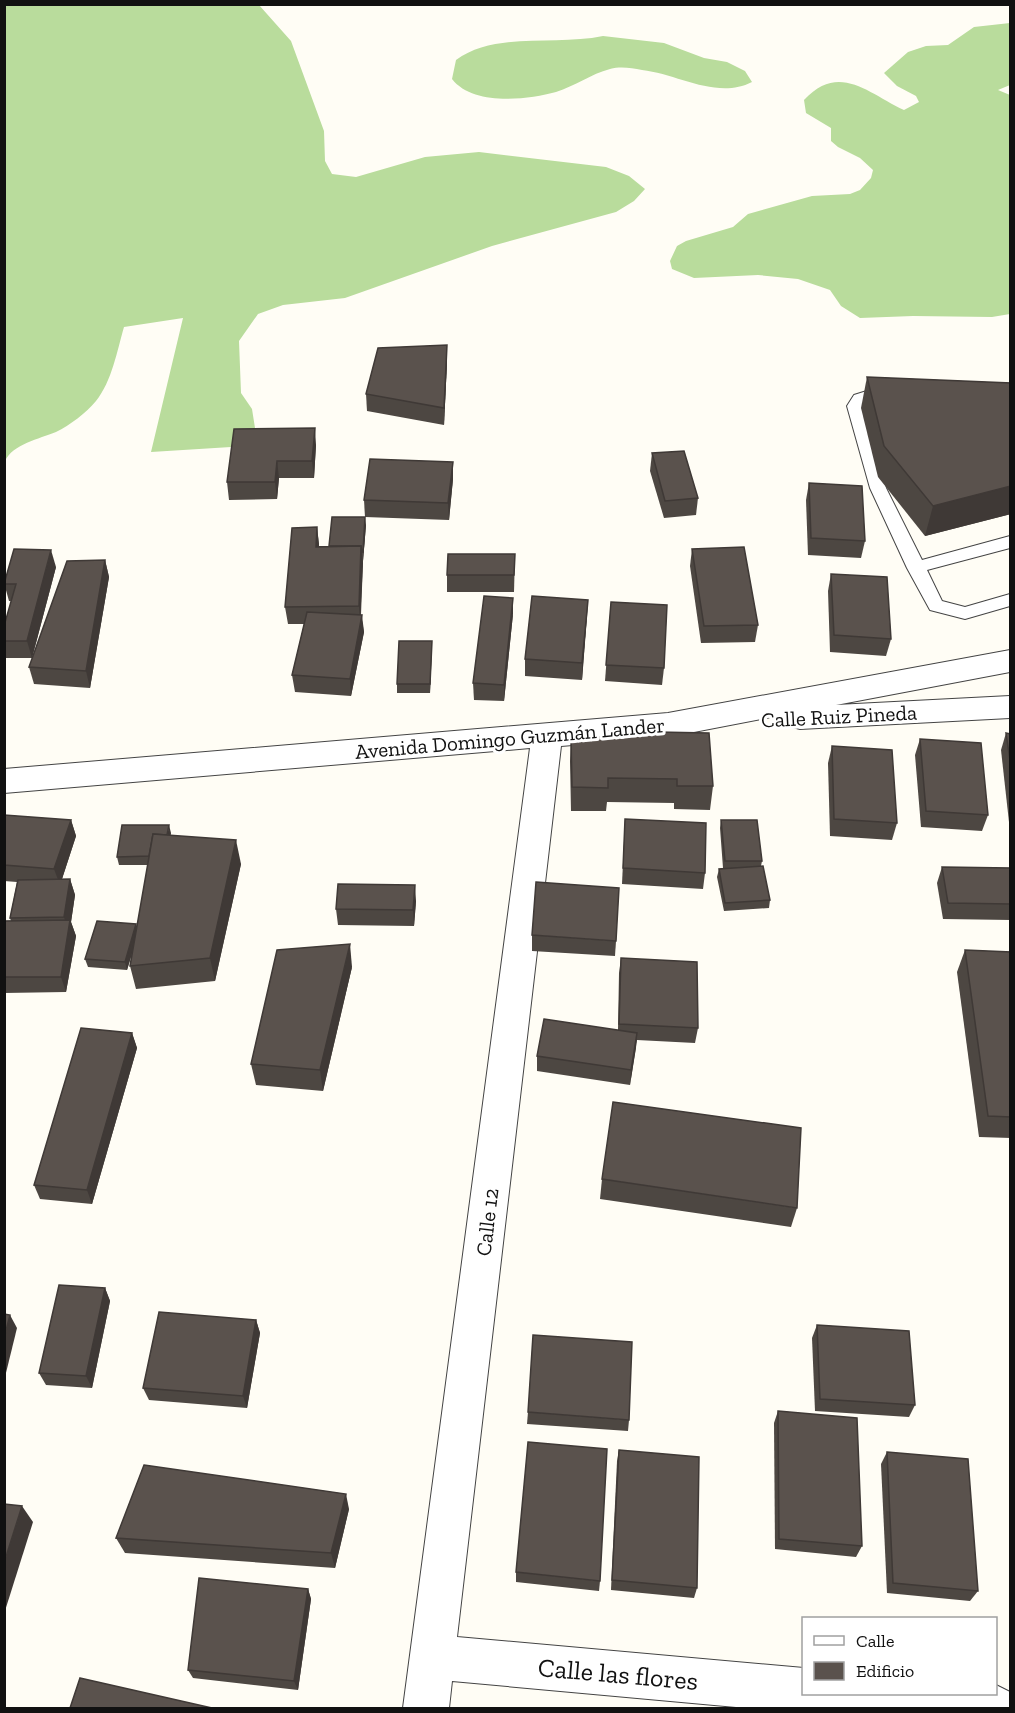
<svg xmlns="http://www.w3.org/2000/svg" width="1015" height="1713" font-family="'Zilla Slab',serif">
<style>
.forest{fill:#b9dc9c}
.lines{fill:none;stroke-linecap:round;stroke-linejoin:round}
.service-casing{stroke:#444;stroke-width:2}
.minor-casing{stroke:#444;stroke-width:2}
.service{fill:#fff;fill-rule:evenodd}
.minor{fill:#fff;fill-rule:evenodd}
.wall{fill:#4d4742}
.shaded-wall{fill:#3f3936}
.building{fill:#5a524d;stroke:#3f3936;stroke-width:1.5}
.labels{text-anchor:middle;dominant-baseline:central;stroke-width:6;stroke-linejoin:round;paint-order:stroke}
.street-label{font-size:21px;fill:#111;stroke:#fff}
.near-street-label{font-size:26px;fill:#111;stroke:#fff}
</style>
<rect width="100%" height="100%" fill="#fffdf5"/>
<!-- forest -->
<g class="forest">
<path d="M5 5H259L291 41 324 131 325 161 332 174 356 177 425 157 479 152 606 167 629 176 645 189 634 201 616 212 492 246 345 298 283 305 258 314 239 341 241 393 252 409 255 428 247 446 151 452 183 318 124 327C117 351 112 381 96 401 86 413 70 425 56 432 39 439 13 444 5 461Z"/>
<path d="M1010 23V85L998 90 1010 95V314L992 317 913 316 860 318 841 306 830 290 798 279 758 275 694 278 672 269 670 261 677 246 686 241 733 227 748 214 812 196 850 194 860 190 871 178 873 170 860 158 838 147 831 141V128L806 113 804 100C839 62 868 93 904 110L919 102 916 96 897 86 884 73 908 52 926 46 948 45 974 27Z"/>
<path d="M603 36 664 43 704 58 727 62 745 71 752 82C717 100 678 74 642 70 631 68 621 66 610 69 591 74 575 86 556 92 526 100 473 106 452 79L456 60C495 31 556 46 603 36Z"/>
</g>
<g class="lines">
<!-- service casing -->
<g class="service-casing">
<polygon id="service" points="870,390 888,391 896,396 888,401 865,401 863,406 886,488 922,560 1010,536 1010,548 927,570 942,601 965,607 1010,594 1010,606 965,619 930,610 907,568 870,488 847,406 854,395"/>
</g>
<!-- minor casing -->
<g class="minor-casing">
<polygon id="minor" points="1010,650 1010,672 836,705 1010,696 1010,718 800,729 789,726 785,718 787,714 668,737 561,746 457,1637 804,1668 804,1694 996,1694 996,1685 1010,1692 1010,1708 747,1708 452,1681 449,1708 403,1708 530,748 4,793 4,769 668,713"/>
</g>
<!-- service -->
<use href="#service" class="service"/>
<!-- minor -->
<use href="#minor" class="minor"/>
</g>
<!-- wall -->
<g class="wall">
<polygon points="447,345 447,362 444,425 367,411 366,394"/>
<polygon points="867,377 1011,383 1011,514 925,536 878,477 861,408"/>
<polygon points="316,445 314,478 279,478 277,499 229,500 227,482"/>
<polygon points="652,453 698,498 696,515 664,518 650,471"/>
<polygon points="453,462 453,479 449,520 365,517 364,500"/>
<polygon points="809,483 865,541 861,558 808,555 806,500"/>
<polygon points="366,525 363,561 361,615 364,632 351,696 295,692 292,675 304,624 288,624 285,607 317,527 319,546 329,546"/>
<polygon points="692,549 758,625 755,642 701,643 690,566"/>
<polygon points="515,554 514,592 447,592 447,575"/>
<polygon points="105,560 109,577 90,688 34,684 29,667"/>
<polygon points="56,567 32,658 6,658 4,654 4,626 12,601 9,601 4,583"/>
<polygon points="831,574 891,639 886,656 830,652 828,591"/>
<polygon points="588,600 582,680 525,676 525,659"/>
<polygon points="611,602 664,668 662,685 605,681"/>
<polygon points="513,614 504,701 474,700 473,683"/>
<polygon points="432,641 430,693 397,693 397,684"/>
<polygon points="1006,733 1011,734 1011,822 1009,822 1001,750"/>
<polygon points="571,737 713,786 710,810 674,809 674,803 607,802 606,811 571,811 570,761"/>
<polygon points="920,739 988,815 982,831 921,827 915,755"/>
<polygon points="832,746 897,823 892,840 830,836 828,763"/>
<polygon points="4,815 71,820 76,836 62,879 70,879 75,895 71,922 76,936 66,992 4,993 4,921 11,921 10,918 17,882 4,881"/>
<polygon points="625,819 705,873 703,889 622,884"/>
<polygon points="721,820 762,861 761,866 770,900 769,908 724,911 717,877 719,869 723,868 720,828"/>
<polygon points="171,833 170,835 241,864 215,981 136,989 130,966 132,954 127,970 88,967 85,959 136,924 137,927 148,865 119,865 117,857"/>
<polygon points="942,867 1011,868 1011,920 943,919 937,883"/>
<polygon points="416,901 414,926 338,925 336,909"/>
<polygon points="532,935 616,941 615,956 532,951"/>
<polygon points="965,950 1011,952 1011,1138 979,1137 957,972"/>
<polygon points="621,958 698,1028 695,1043 637,1040 630,1085 537,1071 537,1056 618,1030 619,973"/>
<polygon points="352,967 323,1091 256,1085 251,1064"/>
<polygon points="132,1033 137,1048 92,1204 40,1199 34,1185"/>
<polygon points="602,1179 797,1208 791,1227 600,1199"/>
<polygon points="105,1288 110,1301 92,1388 46,1385 39,1373"/>
<polygon points="256,1320 260,1333 247,1408 149,1400 143,1388"/>
<polygon points="817,1325 915,1405 909,1417 815,1411 812,1338"/>
<polygon points="778,1411 862,1546 856,1557 775,1549 774,1423"/>
<polygon points="528,1412 629,1420 628,1431 527,1424"/>
<polygon points="619,1450 697,1588 694,1598 611,1590 617,1461"/>
<polygon points="887,1452 978,1591 970,1601 887,1593 881,1464"/>
<polygon points="349,1509 335,1568 125,1553 116,1538"/>
<polygon points="516,1572 600,1581 599,1591 516,1582"/>
<polygon points="308,1589 311,1599 298,1690 193,1678 188,1670"/>
</g>
<!-- shaded-wall -->
<g class="shaded-wall">
<polygon points="447,345 447,362 444,425 444,408"/>
<polygon points="315,428 316,445 314,478 312,461"/>
<polygon points="277,461 279,478 277,499 275,482"/>
<polygon points="453,462 453,479 449,520 448,503"/>
<polygon points="1011,486 1011,514 925,536 933,506"/>
<polygon points="365,517 366,525 363,561 363,552"/>
<polygon points="317,527 319,544 318,564 316,547"/>
<polygon points="361,546 363,563 360,623 359,606"/>
<polygon points="51,550 56,567 32,658 27,641"/>
<polygon points="105,560 109,577 90,688 86,671"/>
<polygon points="513,598 513,614 504,701 504,685"/>
<polygon points="588,600 587,617 582,680 582,663"/>
<polygon points="362,615 364,632 351,696 350,679"/>
<polygon points="432,641 432,650 430,693 430,684"/>
<polygon points="71,820 76,836 60,885 54,869"/>
<polygon points="169,825 171,833 167,858 165,850"/>
<polygon points="236,840 241,864 215,981 210,958"/>
<polygon points="70,879 75,895 71,922 76,936 66,992 61,977 68,931 64,917"/>
<polygon points="415,885 416,901 414,926 413,910"/>
<polygon points="136,924 138,932 127,970 125,962"/>
<polygon points="350,944 352,967 323,1091 320,1070"/>
<polygon points="132,1033 137,1048 92,1204 87,1190"/>
<polygon points="637,1033 636,1048 630,1085 631,1070"/>
<polygon points="105,1288 110,1301 92,1388 86,1376"/>
<polygon points="10,1315 17,1328 4,1381 4,1338"/>
<polygon points="256,1320 260,1333 247,1408 243,1396"/>
<polygon points="346,1494 349,1509 335,1568 331,1553"/>
<polygon points="22,1506 33,1522 4,1614 4,1563"/>
<polygon points="308,1589 311,1599 298,1690 294,1681"/>
</g>
<!-- building -->
<g class="building">
<polygon points="447,345 444,408 366,394 378,348"/>
<polygon points="867,377 1011,383 1011,486 933,506 884,446"/>
<polygon points="315,428 312,461 277,461 275,482 227,482 234,429"/>
<polygon points="684,451 698,498 665,501 652,453"/>
<polygon points="370,459 453,462 448,503 364,500"/>
<polygon points="809,483 862,486 865,541 811,538"/>
<polygon points="332,517 365,517 363,552 362,552 361,546 329,546"/>
<polygon points="317,527 316,547 361,546 359,606 285,607 292,528"/>
<polygon points="744,547 758,625 704,626 692,549"/>
<polygon points="14,549 51,550 27,641 4,641 4,626 16,584 4,584"/>
<polygon points="448,554 515,554 514,575 447,575"/>
<polygon points="105,560 86,671 29,667 67,561"/>
<polygon points="831,574 887,577 891,639 834,635"/>
<polygon points="484,596 513,598 504,685 473,683"/>
<polygon points="532,596 588,600 582,663 525,659"/>
<polygon points="611,602 667,605 664,668 606,665"/>
<polygon points="307,612 362,615 350,679 292,675"/>
<polygon points="399,641 432,641 430,684 397,684"/>
<polygon points="603,731 709,733 713,786 677,786 677,779 608,778 608,788 572,787 571,737 603,737"/>
<polygon points="1006,733 1011,734 1011,767"/>
<polygon points="920,739 981,743 988,815 926,811"/>
<polygon points="832,746 892,750 897,823 834,819"/>
<polygon points="4,815 71,820 54,869 4,865"/>
<polygon points="625,819 706,823 705,873 623,868"/>
<polygon points="721,820 757,820 762,861 725,861"/>
<polygon points="122,825 169,825 167,835 153,834 149,856 117,857"/>
<polygon points="153,834 236,840 210,958 130,966"/>
<polygon points="763,866 770,900 725,903 719,869"/>
<polygon points="942,867 1011,868 1011,904 948,903"/>
<polygon points="70,879 64,917 10,918 18,880"/>
<polygon points="536,882 619,888 616,941 532,935"/>
<polygon points="338,884 415,885 413,910 336,909"/>
<polygon points="70,920 61,977 4,977 4,921"/>
<polygon points="97,921 136,924 125,962 85,959"/>
<polygon points="350,944 320,1070 251,1064 277,950"/>
<polygon points="965,950 1011,952 1011,1117 988,1116"/>
<polygon points="621,958 697,962 698,1028 619,1024"/>
<polygon points="544,1019 637,1033 631,1070 537,1056"/>
<polygon points="81,1028 132,1033 87,1190 34,1185"/>
<polygon points="613,1102 801,1128 797,1208 602,1179"/>
<polygon points="59,1285 105,1288 86,1376 39,1373"/>
<polygon points="159,1312 256,1320 243,1396 143,1388"/>
<polygon points="4,1314 10,1315 4,1338"/>
<polygon points="817,1325 909,1331 915,1405 820,1399"/>
<polygon points="533,1335 632,1342 629,1420 528,1412"/>
<polygon points="778,1411 857,1418 862,1546 779,1539"/>
<polygon points="528,1442 607,1449 600,1581 516,1572"/>
<polygon points="619,1450 699,1457 697,1588 612,1580"/>
<polygon points="887,1452 968,1459 978,1591 893,1583"/>
<polygon points="144,1465 346,1494 331,1553 116,1538"/>
<polygon points="4,1504 22,1506 4,1563"/>
<polygon points="199,1578 308,1589 294,1681 188,1670"/>
<polygon points="80,1678 212,1708 70,1708"/>
</g>
<g class="labels">
<!-- street labels -->
<g class="street-label">
<text transform="translate(839 716) rotate(-3)">Calle Ruiz Pineda</text>
<text transform="translate(510 738) rotate(-5)">Avenida Domingo Guzmán Lander</text>
<text transform="translate(487 1222) rotate(-83)">Calle 12</text>
</g>
<!-- near-street labels -->
<g class="near-street-label">
<text transform="translate(618 1674) rotate(5)">Calle las flores</text>
</g>
</g>
<!-- border -->
<rect width="1015" height="1713" fill="none" stroke="#111111" stroke-width="12"/>
<!-- legend -->
<rect x="802" y="1617" width="195" height="78" fill="#ffffff" stroke="#a0a0a0" stroke-width="1.5"/>
<rect x="814" y="1636" width="30" height="9" fill="#ffffff" stroke="#a0a0a0" stroke-width="1.5"/>
<text x="856" y="1647" font-size="18" fill="#111111">Calle</text>
<rect x="814" y="1662" width="30" height="18" fill="#5a524d" stroke="#a0a0a0" stroke-width="1.5"/>
<text x="856" y="1677" font-size="18" fill="#111111">Edificio</text>
</svg>
